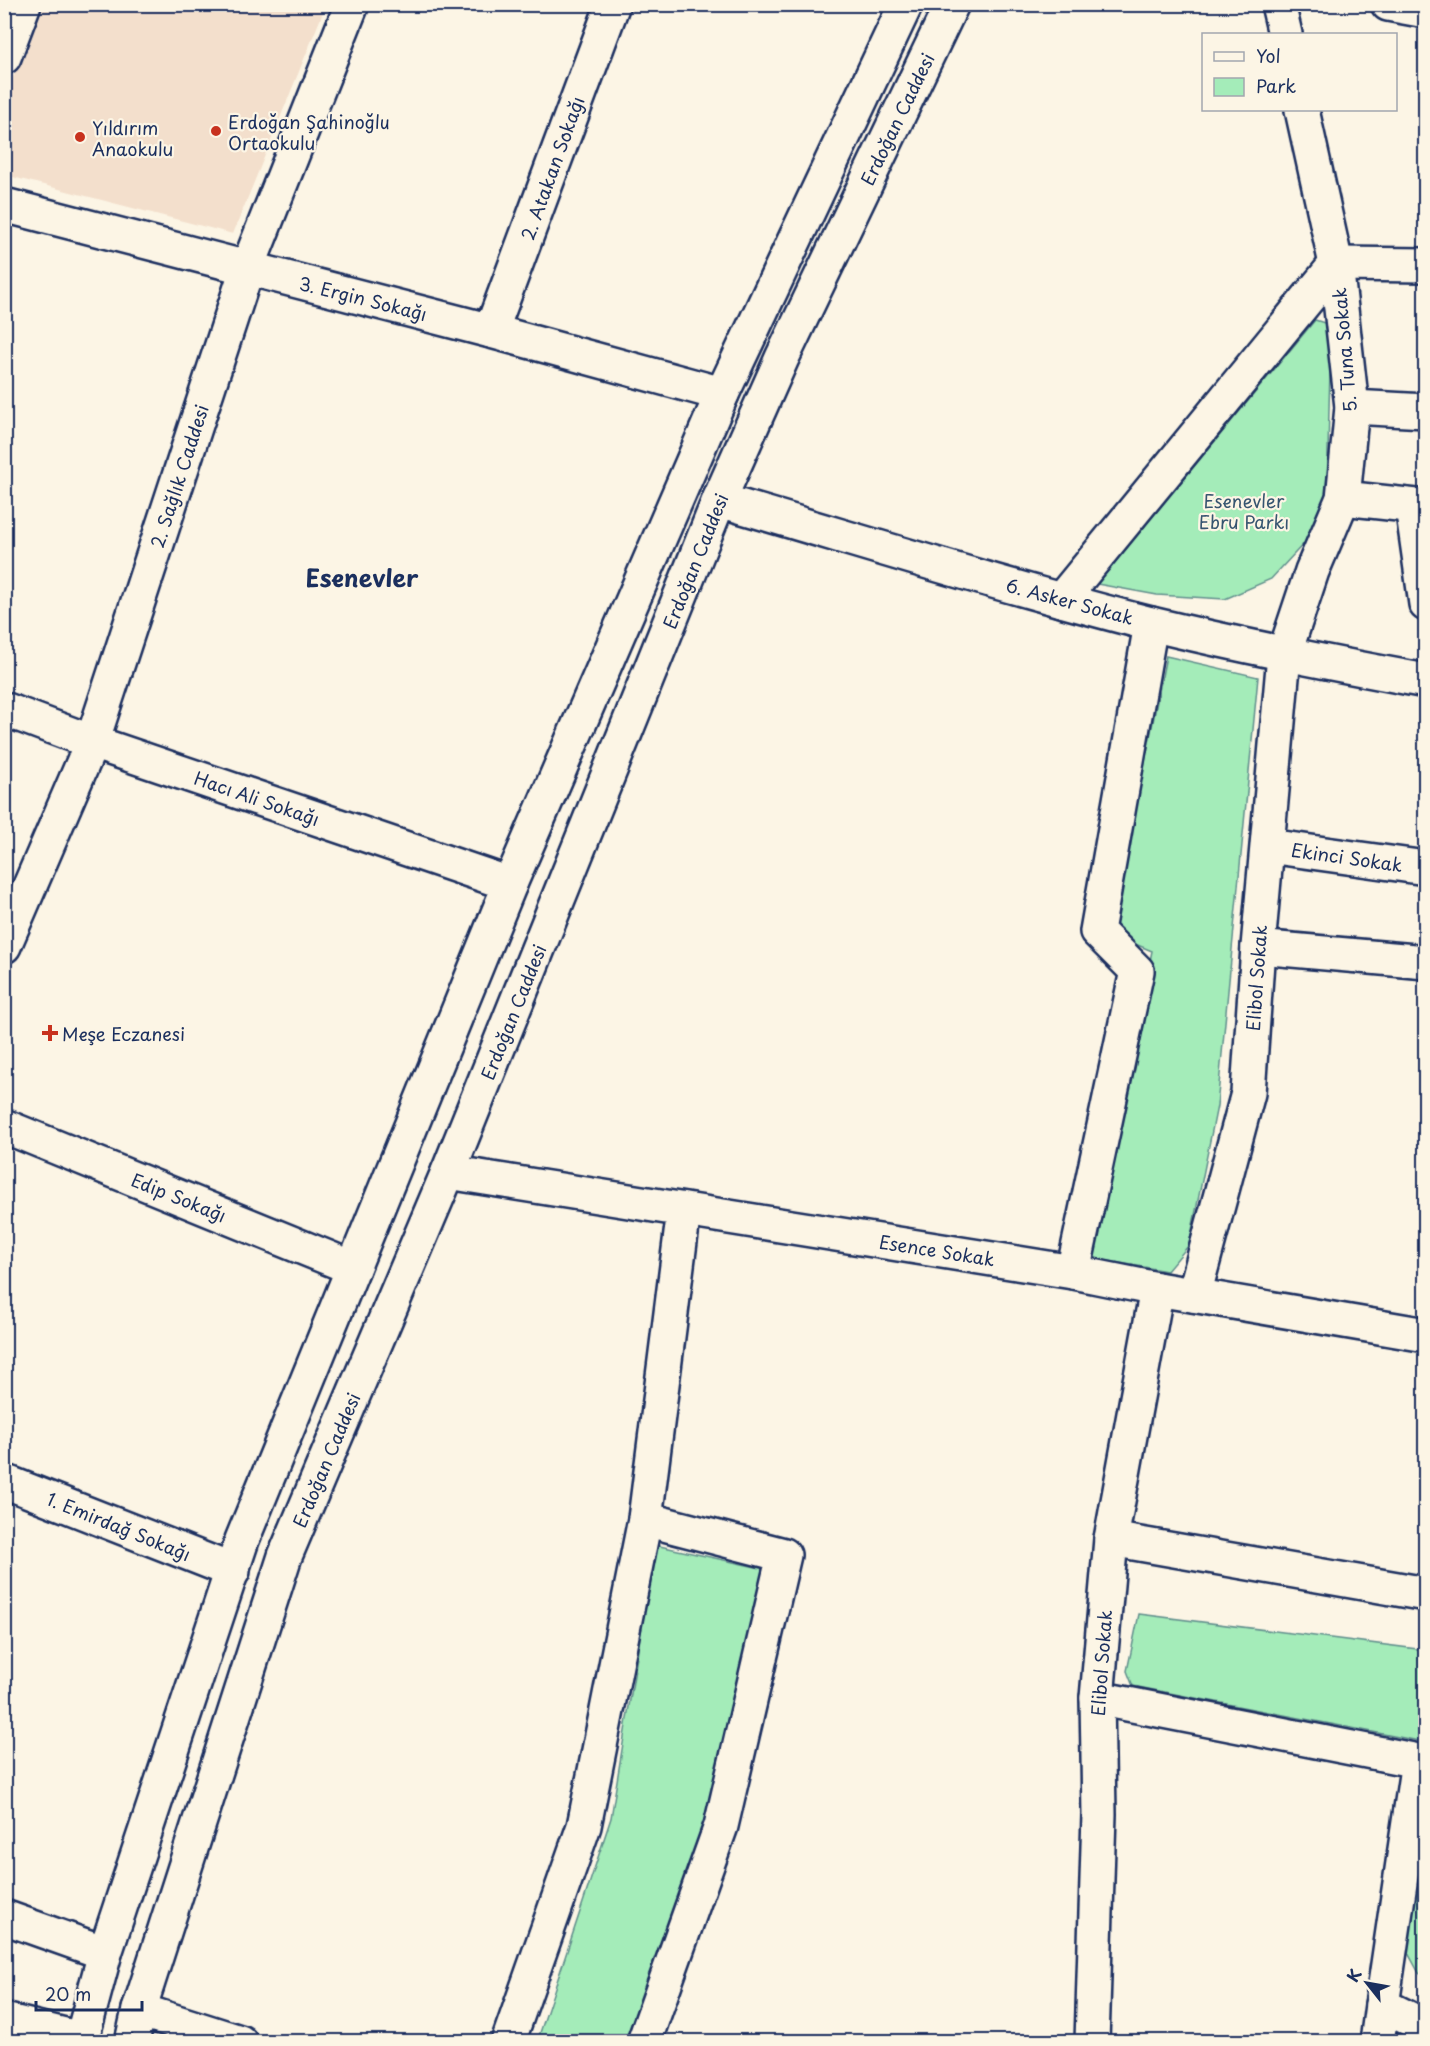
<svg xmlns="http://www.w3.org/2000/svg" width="1430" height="2046" font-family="'Playpen Sans',sans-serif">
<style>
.built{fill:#f3dfcc}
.green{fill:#a4ecb9;stroke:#608e8c;stroke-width:1.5}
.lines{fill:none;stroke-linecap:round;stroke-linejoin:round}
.minor-casing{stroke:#1b2f5e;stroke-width:38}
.major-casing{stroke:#1b2f5e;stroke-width:38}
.minor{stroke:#fcf5e5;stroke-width:33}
.major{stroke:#fcf5e5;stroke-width:33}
.poi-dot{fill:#c8321e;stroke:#fcf5e5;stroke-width:2}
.labels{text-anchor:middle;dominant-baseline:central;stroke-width:4.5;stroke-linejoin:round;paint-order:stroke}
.street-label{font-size:18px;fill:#1b2f5e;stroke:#fcf5e5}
.poi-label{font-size:18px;fill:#1b2f5e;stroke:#fcf5e5;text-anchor:start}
.park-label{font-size:18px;fill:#365570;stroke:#fcf5e5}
.district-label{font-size:24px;font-weight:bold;fill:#1b2f5e;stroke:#fcf5e5}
</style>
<rect width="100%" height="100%" fill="#fcf5e5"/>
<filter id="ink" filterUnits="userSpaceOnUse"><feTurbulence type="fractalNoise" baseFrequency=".0167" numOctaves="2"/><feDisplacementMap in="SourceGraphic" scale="12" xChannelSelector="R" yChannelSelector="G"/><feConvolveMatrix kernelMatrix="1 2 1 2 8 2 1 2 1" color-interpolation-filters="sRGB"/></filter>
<g filter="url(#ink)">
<!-- built -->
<polygon class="built" points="44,5 326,5 233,234 5,175 4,98"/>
<!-- green -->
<g class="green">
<polygon points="1315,320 1331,325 1327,493 1307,540 1271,579 1225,599 1157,595 1097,584"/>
<polygon points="1166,656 1258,677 1217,1106 1189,1245 1167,1271 1091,1258 1152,951 1111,934"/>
<polygon points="655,1545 765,1569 707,1827 631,2041 599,2041 587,2037 585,2041 537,2042 611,1818"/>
<polygon points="1139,1614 1425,1650 1425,1742 1133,1686 1127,1671"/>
<polygon points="1425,1805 1425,1978 1419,1973 1407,1951"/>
</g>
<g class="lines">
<!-- minor casing -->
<g class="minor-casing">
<g id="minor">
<polyline points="1278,4 1285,34"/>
<polyline points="1388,4 1426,11"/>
<polyline points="4,57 24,4"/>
<polyline points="4,205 491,331 722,394"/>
<polyline points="491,331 613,4"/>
<polyline points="1352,407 1426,411"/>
<polyline points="1343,498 1426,507"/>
<path d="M719 500C863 542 1006 587 1151 624 1242 646 1333 664 1426 681"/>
<polyline points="1412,506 1426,604"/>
<polyline points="1061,600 1336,264 1426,265"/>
<polyline points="4,709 92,742 510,884"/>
<polyline points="1268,846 1426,868"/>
<polyline points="4,946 92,742 247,269 352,4"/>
<polyline points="1258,947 1426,962"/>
<polyline points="4,1126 353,1268"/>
<polyline points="448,1172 1073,1272 1157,1289 1426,1335"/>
<polyline points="1073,1272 1137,971 1097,931 1151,624"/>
<polyline points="1194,1295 1248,1093 1258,947 1284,655 1312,571 1343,498 1352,407 1336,264 1302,110"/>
<polyline points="4,1481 233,1571"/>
<polyline points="1111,1539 1426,1594"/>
<polyline points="1097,1698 1418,1761 1382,2005 1426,2027"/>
<polyline points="4,1917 105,1953"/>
<polyline points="139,2010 240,2042"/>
<polyline points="4,2020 81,2039"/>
<polyline points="508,2042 584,1826 645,1519 684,1210"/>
<polyline points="644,2042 721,1826 784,1555 645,1519"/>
<polyline points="1092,2042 1099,1814 1097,1698 1111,1539 1157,1289"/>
<polyline points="1377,2042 1382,2005"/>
</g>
</g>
<!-- major casing -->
<g class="major-casing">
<g id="major">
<polyline points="81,2042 105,1953 242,1540 510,884 722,394 906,4"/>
<polyline points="132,2042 139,2010 285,1556 448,1172 719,500 782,358 952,4"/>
</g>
</g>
<!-- minor -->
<use href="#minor" class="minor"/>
<!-- major -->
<use href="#major" class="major"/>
</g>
</g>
<!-- markers -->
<g class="poi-dot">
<circle cx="216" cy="131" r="6"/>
<circle cx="80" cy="137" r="6"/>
<path d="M47 1024h6v6h6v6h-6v6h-6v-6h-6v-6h6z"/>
</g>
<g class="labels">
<!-- street labels -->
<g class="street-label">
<text transform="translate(897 119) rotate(-64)">Erdoğan Caddesi</text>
<text transform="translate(552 168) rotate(-70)">2. Atakan Sokağı</text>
<text transform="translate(363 298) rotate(14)">3. Ergin Sokağı</text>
<text transform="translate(1344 350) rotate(-95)">5. Tuna Sokak</text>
<text transform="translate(179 476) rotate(-72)">2. Sağlık Caddesi</text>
<text transform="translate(695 561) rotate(-68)">Erdoğan Caddesi</text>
<text transform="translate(1070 601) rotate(15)">6. Asker Sokak</text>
<text transform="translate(257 798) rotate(19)">Hacı Ali Sokağı</text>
<text transform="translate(1347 857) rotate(8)">Ekinci Sokak</text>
<text transform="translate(1256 978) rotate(-86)">Elibol Sokak</text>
<text transform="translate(513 1012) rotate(-68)">Erdoğan Caddesi</text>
<text transform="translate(179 1197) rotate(22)">Edip Sokağı</text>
<text transform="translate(937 1250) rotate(9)">Esence Sokak</text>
<text transform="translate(326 1460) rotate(-67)">Erdoğan Caddesi</text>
<text transform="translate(119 1526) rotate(22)">1. Emirdağ Sokağı</text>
<text transform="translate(1101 1663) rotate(-86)">Elibol Sokak</text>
</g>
<!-- poi labels -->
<g class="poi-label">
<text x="228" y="121">Erdoğan Şahinoğlu<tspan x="228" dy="21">Ortaokulu</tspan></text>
<text x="92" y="127">Yıldırım<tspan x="92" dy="21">Anaokulu</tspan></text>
<text x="62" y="1033">Meşe Eczanesi</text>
</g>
<!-- park labels -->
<g class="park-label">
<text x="1244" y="500">Esenevler<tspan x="1244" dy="21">Ebru Parkı</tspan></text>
</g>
<!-- district labels -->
<g class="district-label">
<text x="362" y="577">Esenevler</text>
</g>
</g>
<!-- margin -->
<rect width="1430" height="2046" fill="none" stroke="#fcf5e5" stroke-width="24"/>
<rect x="12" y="12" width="1406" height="2022" fill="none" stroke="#1b2f5e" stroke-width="2" filter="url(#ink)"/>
<!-- legend -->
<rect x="1202" y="33" width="195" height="78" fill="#fcf5e5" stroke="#a2a6af" stroke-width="1.5"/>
<rect x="1214" y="52" width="30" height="9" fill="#fcf5e5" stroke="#a2a6af" stroke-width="1.5"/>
<text x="1256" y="63" font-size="18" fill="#1b2f5e">Yol</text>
<rect x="1214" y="78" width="30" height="18" fill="#a4ecb9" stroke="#a2a6af" stroke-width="1.5"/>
<text x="1256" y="93" font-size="18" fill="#1b2f5e">Park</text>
<!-- north arrow -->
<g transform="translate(1367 1983) rotate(301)" stroke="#fcf5e5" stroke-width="4.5" paint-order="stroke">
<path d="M0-4.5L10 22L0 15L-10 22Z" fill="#1b2f5e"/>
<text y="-9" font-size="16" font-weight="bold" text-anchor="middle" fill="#1b2f5e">K</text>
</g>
<!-- scale -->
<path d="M36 2001v9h106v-9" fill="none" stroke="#1b2f5e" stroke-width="3"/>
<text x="45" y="2001" font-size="18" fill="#1b2f5e" stroke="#fcf5e5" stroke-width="4.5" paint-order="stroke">20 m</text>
</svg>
